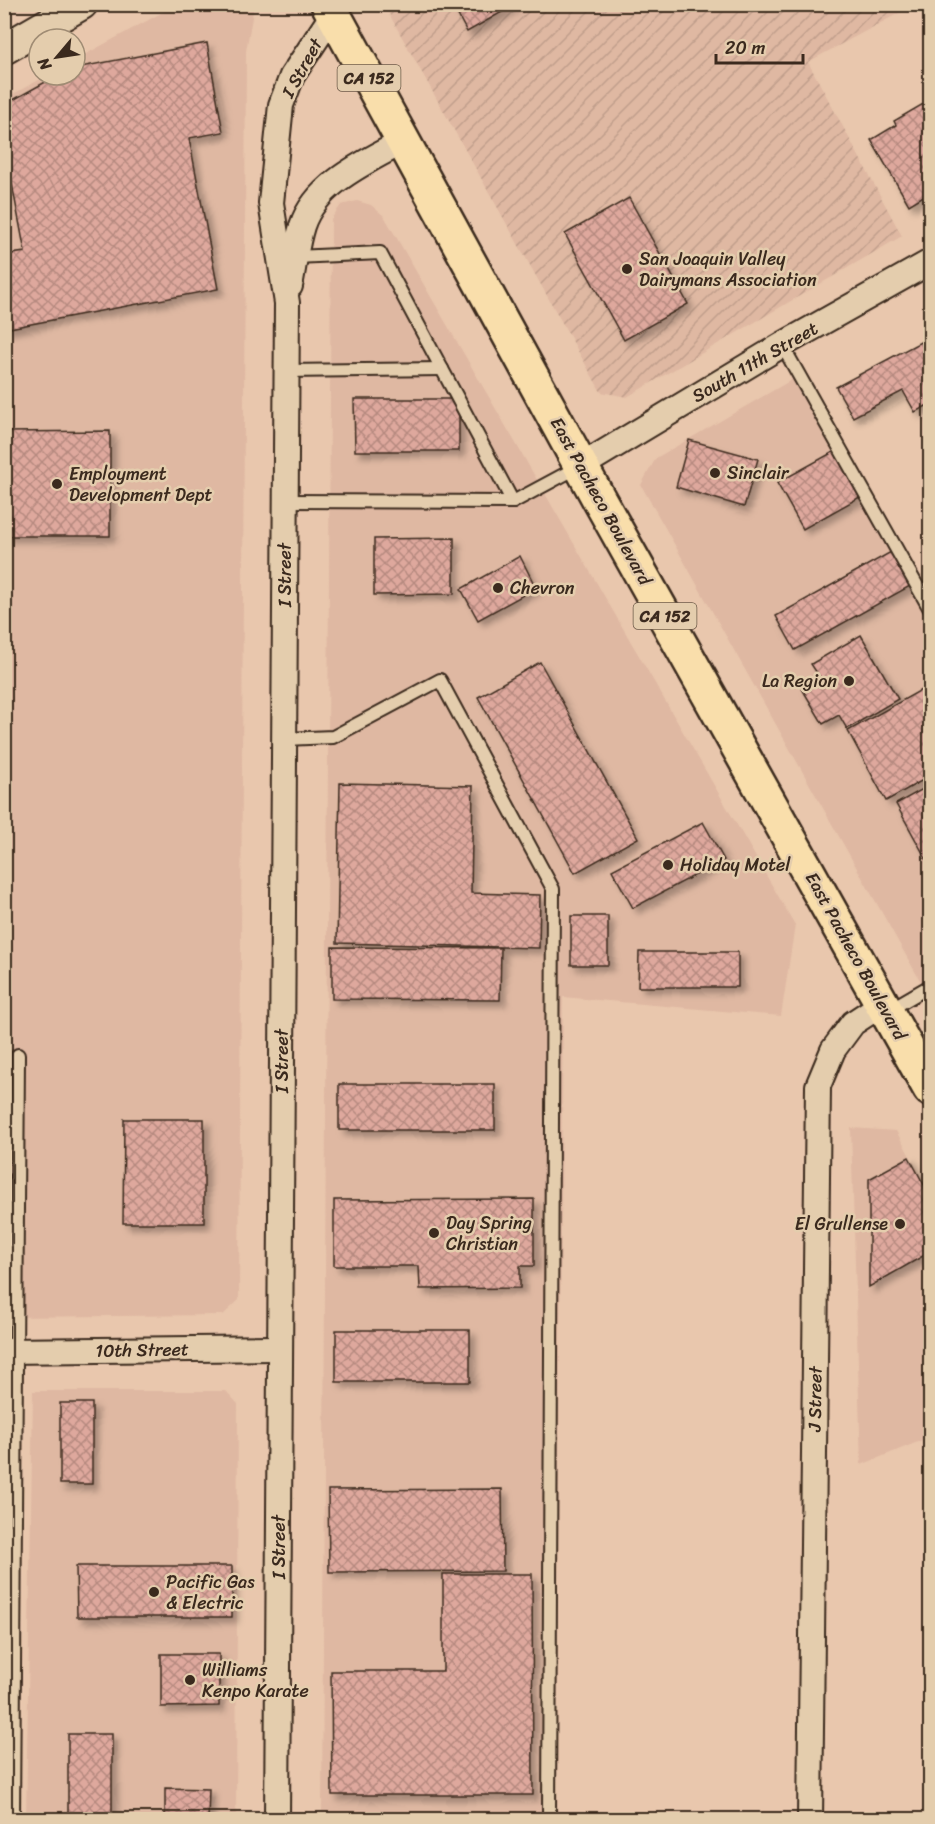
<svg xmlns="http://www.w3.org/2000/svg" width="935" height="1824" font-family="Sriracha,sans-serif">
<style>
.built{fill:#dfb8a2}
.industrial{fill:url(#industrial-furrows)}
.building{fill:url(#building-cross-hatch);stroke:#3b2a1e;stroke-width:1.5;filter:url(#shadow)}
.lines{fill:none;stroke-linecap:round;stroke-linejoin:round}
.service-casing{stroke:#3b2a1e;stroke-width:16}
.minor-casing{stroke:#3b2a1e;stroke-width:28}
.tertiary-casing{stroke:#3b2a1e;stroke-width:34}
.trunk-casing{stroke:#3b2a1e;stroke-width:38}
.service{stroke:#e4cdad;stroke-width:12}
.minor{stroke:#e4cdad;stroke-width:24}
.tertiary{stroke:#e4cdad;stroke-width:30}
.trunk{stroke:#f9deab;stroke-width:33}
.poi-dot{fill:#3b2a1e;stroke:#e4cdad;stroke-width:2}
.labels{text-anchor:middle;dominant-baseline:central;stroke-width:5;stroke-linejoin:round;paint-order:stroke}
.shield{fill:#e4cdad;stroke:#6e5b49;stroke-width:1.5}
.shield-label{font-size:16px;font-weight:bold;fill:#3b2a1e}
.street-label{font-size:18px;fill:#3b2a1e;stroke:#e4cdad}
.poi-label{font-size:18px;fill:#3b2a1e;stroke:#e4cdad;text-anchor:start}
</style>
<defs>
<pattern id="industrial-furrows" width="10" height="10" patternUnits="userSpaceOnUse" patternTransform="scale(1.5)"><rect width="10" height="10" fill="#dfb8a2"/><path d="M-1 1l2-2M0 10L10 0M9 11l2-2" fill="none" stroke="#c09e8b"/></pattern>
<pattern id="building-cross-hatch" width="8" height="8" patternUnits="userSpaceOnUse" patternTransform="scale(1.5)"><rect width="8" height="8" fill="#dea89d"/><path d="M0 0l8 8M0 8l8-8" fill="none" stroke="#b5897f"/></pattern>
<filter id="shadow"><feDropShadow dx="5.5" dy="5.5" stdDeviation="3" flood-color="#0004"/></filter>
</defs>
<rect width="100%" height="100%" fill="#e9c7ad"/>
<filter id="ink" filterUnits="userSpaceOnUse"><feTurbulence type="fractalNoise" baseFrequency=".0167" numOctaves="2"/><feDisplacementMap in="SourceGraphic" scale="12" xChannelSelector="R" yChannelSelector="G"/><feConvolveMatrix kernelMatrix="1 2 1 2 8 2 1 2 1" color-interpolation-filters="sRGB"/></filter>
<g filter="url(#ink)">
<!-- built -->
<g class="built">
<polygon points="176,5 254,6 246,51 239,1300 223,1315 5,1317 4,99 48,75 75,75 75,60"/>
<polygon points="357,201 371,205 384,216 795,925 781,1016 563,997 556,1819 322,1820 331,219 341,205"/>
<polygon points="800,375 930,606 930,998 641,485 656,458"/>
<polygon points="851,1128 896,1131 930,1192 930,1437 861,1465"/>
<polygon points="33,1391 226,1391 238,1404 236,1819 26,1820"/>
</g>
<!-- industrial -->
<polygon class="industrial" points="384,5 914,5 808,62 902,236 627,397 601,392"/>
<!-- building -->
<g class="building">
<polygon points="452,4 516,4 467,32"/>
<polygon points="207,43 223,132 189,138 218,289 4,329 4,255 25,252 4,142 4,105 58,75 75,75 75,68"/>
<polygon points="930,100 930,192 909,205 871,140 896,125 894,121"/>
<polygon points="629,198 688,304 624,340 565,234"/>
<polygon points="926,339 930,348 930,404 915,412 903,391 853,417 836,387"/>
<polygon points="354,399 459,399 459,451 355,451"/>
<polygon points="110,431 110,536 4,536 4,432"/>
<polygon points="689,440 758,459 744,507 676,487"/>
<polygon points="835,451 860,497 803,529 777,483"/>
<polygon points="454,538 454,594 374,595 374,539"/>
<polygon points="891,552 910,586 795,650 776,616"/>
<polygon points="520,556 536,588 478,620 461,589"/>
<polygon points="861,635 898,699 847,729 839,715 823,724 801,687 819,676 811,664"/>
<polygon points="540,662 638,838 575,873 478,697"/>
<polygon points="928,686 930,691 930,776 886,801 848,731"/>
<polygon points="340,783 473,786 471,893 540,895 539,948 337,943"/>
<polygon points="930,785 930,866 896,804"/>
<polygon points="703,822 724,860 633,908 612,870"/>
<rect x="571" y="916" width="37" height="49"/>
<polygon points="332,947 501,948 500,1000 332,999"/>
<polygon points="639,952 738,952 738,987 638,987"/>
<rect x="339" y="1084" width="156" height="46"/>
<polygon points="124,1119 204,1119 204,1223 123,1223"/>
<polygon points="909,1157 930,1196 930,1252 869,1287 869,1179"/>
<polygon points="534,1199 534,1266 520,1266 520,1288 420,1289 419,1266 334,1266 334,1200"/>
<rect x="336" y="1330" width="134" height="52"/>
<rect x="60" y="1403" width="32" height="81"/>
<polygon points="502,1489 503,1571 329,1572 328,1490"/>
<polygon points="76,1566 232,1566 232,1617 77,1617"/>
<polygon points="443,1574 532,1574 533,1795 332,1795 331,1671 443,1671"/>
<polygon points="161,1654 219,1654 219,1706 161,1707"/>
<rect x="68" y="1734" width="44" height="86"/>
<polygon points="165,1788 209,1789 208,1820 165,1820"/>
</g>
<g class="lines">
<!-- service casing -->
<g class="service-casing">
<g id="service">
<polyline points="296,257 380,253 513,502"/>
<polyline points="782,345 930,609"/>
<polyline points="286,371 442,369"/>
<polyline points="285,501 513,502 580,466"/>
<polyline points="284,739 333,737 440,680 553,889 549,1820"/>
<polyline points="887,1011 930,986"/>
<polyline points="13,1820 18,1055"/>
</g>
</g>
<!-- minor casing -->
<g class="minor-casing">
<g id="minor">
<path d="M290 286C294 266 296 245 302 226 316 183 368 161 404 141"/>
<polyline points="581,466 782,345 930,262"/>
<polyline points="4,1351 280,1348"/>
<polyline points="277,1820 287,303 271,203 281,105 292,76 333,14"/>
<polyline points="810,1820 818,1086 833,1050 853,1023 882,1004"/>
</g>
</g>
<!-- tertiary casing -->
<g class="tertiary-casing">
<polyline id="tertiary" points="4,49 82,4"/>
</g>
<!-- trunk casing -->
<g class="trunk-casing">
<polyline id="trunk" points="328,4 600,501 930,1089"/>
</g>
<!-- service -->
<use href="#service" class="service"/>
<!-- minor -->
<use href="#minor" class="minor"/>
<!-- tertiary -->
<use href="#tertiary" class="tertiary"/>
<!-- trunk -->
<use href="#trunk" class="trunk"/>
</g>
</g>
<!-- markers -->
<g class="poi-dot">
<circle cx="627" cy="269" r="6"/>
<circle cx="715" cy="473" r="6"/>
<circle cx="57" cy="484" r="6"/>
<circle cx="498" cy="588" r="6"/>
<circle cx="849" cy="681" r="6"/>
<circle cx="668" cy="865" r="6"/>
<circle cx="900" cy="1224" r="6"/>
<circle cx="434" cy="1233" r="6"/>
<circle cx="154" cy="1592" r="6"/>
<circle cx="190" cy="1680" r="6"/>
</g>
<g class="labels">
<!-- shield labels -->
<g class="shield">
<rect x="337.5" y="65" width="63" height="26" rx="4.5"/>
<rect x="633.5" y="603" width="63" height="26" rx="4.5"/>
</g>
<g class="shield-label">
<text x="369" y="78">CA 152</text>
<text x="665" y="616">CA 152</text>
</g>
<!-- street labels -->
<g class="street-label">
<text transform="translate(302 68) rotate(-61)">I Street</text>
<text transform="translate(755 362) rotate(-30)">South 11th Street</text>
<text transform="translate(601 501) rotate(61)">East Pacheco Boulevard</text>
<text transform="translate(285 575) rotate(-90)">I Street</text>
<text transform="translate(856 956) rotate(61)">East Pacheco Boulevard</text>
<text transform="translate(282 1061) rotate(-90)">I Street</text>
<text transform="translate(142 1350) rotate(-1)">10th Street</text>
<text transform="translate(815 1399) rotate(-89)">J Street</text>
<text transform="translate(279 1547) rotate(-90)">I Street</text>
</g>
<!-- poi labels -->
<g class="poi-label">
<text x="639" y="259">San Joaquin Valley<tspan x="639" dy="21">Dairymans Association</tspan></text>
<text x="727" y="473">Sinclair</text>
<text x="69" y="474">Employment<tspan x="69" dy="21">Development Dept</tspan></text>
<text x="510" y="588">Chevron</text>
<text x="837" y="681" text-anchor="end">La Region</text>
<text x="680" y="865">Holiday Motel</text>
<text x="446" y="1223">Day Spring<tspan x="446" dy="21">Christian</tspan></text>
<text x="888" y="1224" text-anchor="end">El Grullense</text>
<text x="166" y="1582">Pacific Gas<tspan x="166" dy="21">&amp; Electric</tspan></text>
<text x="202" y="1670">Williams<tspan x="202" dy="21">Kenpo Karate</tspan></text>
</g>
</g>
<!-- margin -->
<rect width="935" height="1824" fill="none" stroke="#e4cdad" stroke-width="24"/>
<rect x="12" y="12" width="911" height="1800" fill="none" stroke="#3b2a1e" stroke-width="2" filter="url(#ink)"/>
<!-- north arrow -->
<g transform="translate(57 57) rotate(241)"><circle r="28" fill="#e4cdad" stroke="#a08c74" stroke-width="1.5"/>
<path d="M0-4.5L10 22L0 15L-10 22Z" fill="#3b2a1e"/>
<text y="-9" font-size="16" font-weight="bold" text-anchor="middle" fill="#3b2a1e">N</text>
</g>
<!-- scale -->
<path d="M716 54v9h87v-9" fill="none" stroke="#3b2a1e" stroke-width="3"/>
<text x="725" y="54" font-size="18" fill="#3b2a1e" stroke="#e4cdad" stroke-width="4.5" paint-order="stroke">20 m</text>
</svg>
